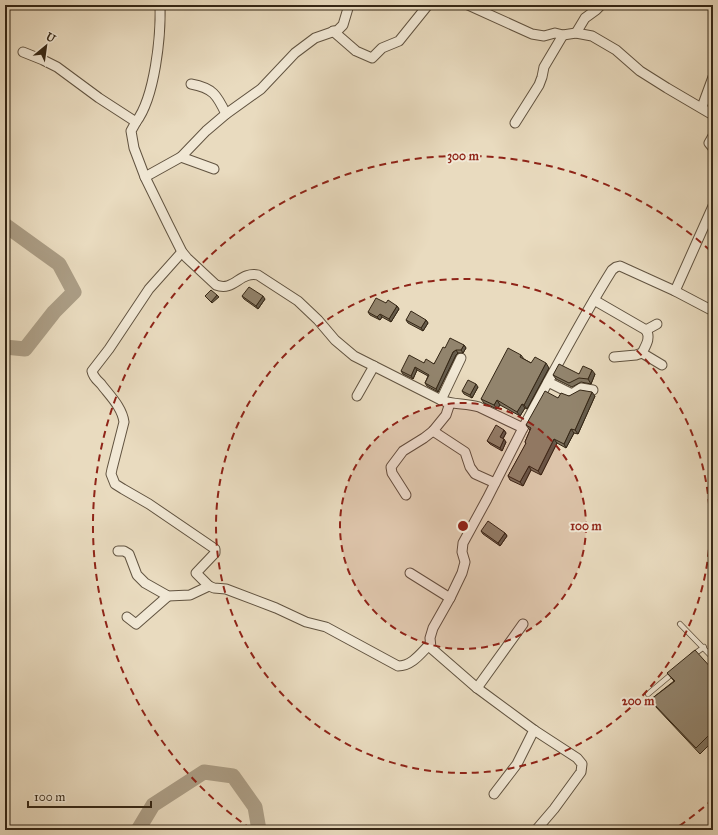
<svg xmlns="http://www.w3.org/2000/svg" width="718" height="835" font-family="'IM FELL Great Primer',serif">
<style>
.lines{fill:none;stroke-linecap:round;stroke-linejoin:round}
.river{stroke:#ab9d85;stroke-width:15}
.lane-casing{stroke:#615340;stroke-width:6}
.street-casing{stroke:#615340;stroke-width:11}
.lane{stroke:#f1e8d5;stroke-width:4.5}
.street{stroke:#f1e8d5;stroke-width:9}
.wall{fill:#7e725e;stroke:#342615}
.shaded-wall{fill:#665c4c;stroke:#342615}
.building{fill:#92846d;stroke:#342615}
.ring{fill:none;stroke:#8f2418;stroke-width:2;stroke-dasharray:7 5}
.centre{fill:#8f2418;stroke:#f1e8d5;stroke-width:2}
.ring-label{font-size:12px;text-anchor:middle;font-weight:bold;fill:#8f2418;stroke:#f1e8d5;stroke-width:4;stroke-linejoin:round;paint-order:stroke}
</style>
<rect width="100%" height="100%" fill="#e9dbbf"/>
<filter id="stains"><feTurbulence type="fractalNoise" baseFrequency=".005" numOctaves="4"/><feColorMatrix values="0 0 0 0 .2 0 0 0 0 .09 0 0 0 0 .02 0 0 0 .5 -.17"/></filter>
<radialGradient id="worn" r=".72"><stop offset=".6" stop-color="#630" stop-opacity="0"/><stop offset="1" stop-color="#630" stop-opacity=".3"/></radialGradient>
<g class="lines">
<!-- river -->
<g class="river">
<polyline points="5,225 59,264 74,292 54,312 25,349 5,347"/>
<polyline points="138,830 153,805 204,772 233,776 255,807 259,830"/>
</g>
<!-- lane casing -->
<g class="lane-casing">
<g id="lane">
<polyline points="680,624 713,658"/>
<polyline points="693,655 704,647"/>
<polyline points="648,694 673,673"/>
</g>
</g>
<!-- street casing -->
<g class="street-casing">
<g id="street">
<polyline points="468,5 532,34 544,36 555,33 563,35 576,33 592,36 616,50 640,71 667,88 713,115"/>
<polyline points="333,31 356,51 372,58 382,48 399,41 428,5"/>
<polyline points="576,33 585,18 596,10 601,5"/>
<path d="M23 52 43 60 57 67 99 98 136 122 131 131 134 148 145 177 168 224 182 252 187 258 216 285C234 292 240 271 258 275L298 301 318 320 335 340 354 356 441 400C453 405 466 403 479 407L523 428 487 499 463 543 462 552 465 562 462 573 450 598 433 628 430 638 431 648 477 688 534 730 577 758 582 764 581 772 554 809 536 830"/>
<path d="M191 84C213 88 217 95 226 114"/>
<polyline points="702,107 713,77"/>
<path d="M136 122C155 97 161 36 160 5"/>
<polyline points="515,123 539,85 542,77 544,67 563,35"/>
<polyline points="713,136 709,143 713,148"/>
<polyline points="181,157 214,169"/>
<polyline points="145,177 181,157 206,131 226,114 261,89 295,53 315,38 338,30 343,25 349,5"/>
<path d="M182 252 149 289 109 349 92 371C93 377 97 380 101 384 110 396 122 407 124 422L112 469 111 474 115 484 123 489 149 504 215 549V553L196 573 209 586"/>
<polyline points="675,291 713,206"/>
<polyline points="594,300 646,330"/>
<polyline points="642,353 662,365"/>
<path d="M614 357 636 355 642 353C646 345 651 338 646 330L657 324"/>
<polyline points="548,382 572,394 581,388 593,390"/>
<polyline points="357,396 374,366"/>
<polyline points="441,400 461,358"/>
<path d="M523 428C552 375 580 321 612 270L616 267 620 266 675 291 713 311"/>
<polyline points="433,431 465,452 470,467 475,474 495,483"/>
<polyline points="406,495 392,473 391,467 403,451 424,438 433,431 446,415 450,403"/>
<path d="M118 551H124L129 554 137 575 145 583 168 596 190 595 209 586 214 588 226 589 276 608 306 622 326 627 398 666C412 666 421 653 430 644"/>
<polyline points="410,573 450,598"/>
<polyline points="127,617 136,624 168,596"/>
<polyline points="477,688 523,624"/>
<polyline points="494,794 517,764 534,730"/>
</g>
</g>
<!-- lane -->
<use href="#lane" class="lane"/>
<!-- street -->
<use href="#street" class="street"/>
</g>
<!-- wall -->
<g class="wall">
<polygon points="242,296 265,299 258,309 244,299"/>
<polygon points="386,303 397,306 399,309 391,322 382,317 380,320 370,315 368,312"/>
<polygon points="406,320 426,320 428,323 423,331 408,323"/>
<polygon points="464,345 466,348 463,353 458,353 456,355 438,392 427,386 425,383 428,376 417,370 413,379 403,374 401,371 424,363 434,364 445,348"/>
<polygon points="521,355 524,359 531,363 549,368 527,409 525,408 520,416 500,405 497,409 484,403 481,399"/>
<polygon points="579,374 595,374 591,384 581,382 572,387 556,379 553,375"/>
<polygon points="478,387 472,398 464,394 462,391"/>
<polygon points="569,396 595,396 578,434 574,433 566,448 557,443 541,475 531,470 523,486 510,480 508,476 526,444 525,442 530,430 529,429 526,425 558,398"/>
<polygon points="504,430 506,433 503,439 506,442 502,451 490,444 487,441"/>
<polygon points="481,531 505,533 507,536 500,546 483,534"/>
<polygon points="713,670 713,741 700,754 655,706 650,700 674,681 667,673"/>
</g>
<!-- shaded-wall -->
<g class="shaded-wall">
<polygon points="217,295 219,297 212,303 211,302"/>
<polygon points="263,296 265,299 258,309 256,306"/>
<polygon points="397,306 399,309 391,322 389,319"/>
<polygon points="380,314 382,317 380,320 377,317"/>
<polygon points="426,320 428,323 423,331 421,328"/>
<polygon points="464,345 466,348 463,353 461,350"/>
<polygon points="456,350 458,353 456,355 438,392 436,389 453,352"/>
<polygon points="546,363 549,368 527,409 524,405"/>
<polygon points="415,367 417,370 413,379 411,376"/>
<polygon points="592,370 595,374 591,384 588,379"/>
<polygon points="476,384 478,387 472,398 470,395"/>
<polygon points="592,392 595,396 578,434 575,430"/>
<polygon points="497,400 500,405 497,409 494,405"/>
<polygon points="522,404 525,408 520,416 517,412"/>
<polygon points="571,429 574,433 566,448 564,444"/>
<polygon points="504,430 506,433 502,440 500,437"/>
<polygon points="504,439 506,442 502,451 500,448"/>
<polygon points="554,439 557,443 541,475 538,471"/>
<polygon points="529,466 531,470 523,486 520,482"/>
<polygon points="505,533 507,536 500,546 498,543"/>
</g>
<!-- building -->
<g class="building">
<polygon points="249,287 263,296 256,306 242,296"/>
<polygon points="211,290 217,295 211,302 205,296"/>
<polygon points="376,298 386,303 388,300 397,306 389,319 380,314 377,317 368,312"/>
<polygon points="411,311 426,320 421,328 406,320"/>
<polygon points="450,338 464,345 461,350 456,350 453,352 436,389 425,383 429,375 415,367 411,376 401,371 409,355 424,363 426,359 434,364 443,347 445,348"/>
<polygon points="508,348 521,355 520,357 531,363 535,357 546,363 524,405 522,404 517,412 497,400 494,405 481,399"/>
<polygon points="559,364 579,374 583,366 592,370 588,379 579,378 569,383 553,375"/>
<polygon points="468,380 476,384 470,395 462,391"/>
<polygon points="580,390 592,392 575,430 571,429 564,444 554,439 538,471 529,466 520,482 508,476 526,443 525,442 531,428 526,425 545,391 558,398 561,393 569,396"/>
<polygon points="496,425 504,430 500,437 504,439 500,448 487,441"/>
<polygon points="488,521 505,533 498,543 481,531"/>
<polygon points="695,650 713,670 713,731 696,748 650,700 675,681 667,673"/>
</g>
<!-- distance rings -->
<circle cx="463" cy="526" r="123" fill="#8f2418" fill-opacity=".12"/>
<g class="ring">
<circle cx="463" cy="526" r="123"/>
<circle cx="463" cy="526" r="247"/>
<path d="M713 799A370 370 0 0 1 675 829M251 829A370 370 0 1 1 713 253"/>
</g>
<circle cx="463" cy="526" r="6" class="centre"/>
<g class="ring-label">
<text x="463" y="160">300 m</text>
<text x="586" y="530">100 m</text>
<text x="638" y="705">200 m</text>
</g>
<!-- margin -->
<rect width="718" height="835" fill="none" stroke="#e9dbbf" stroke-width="20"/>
<rect x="6" y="6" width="706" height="823" fill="none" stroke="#342615" stroke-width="2"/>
<rect x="10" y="10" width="698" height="815" fill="none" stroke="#342615"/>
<!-- north arrow -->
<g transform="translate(46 46) rotate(29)" stroke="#f1e8d5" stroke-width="3" paint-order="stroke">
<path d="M0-3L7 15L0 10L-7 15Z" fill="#342615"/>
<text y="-6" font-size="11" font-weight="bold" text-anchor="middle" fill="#342615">U</text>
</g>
<!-- scale -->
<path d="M28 801v6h123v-6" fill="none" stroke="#342615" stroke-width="2"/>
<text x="34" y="801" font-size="12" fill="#342615" stroke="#f1e8d5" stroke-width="3" paint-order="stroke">100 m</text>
<rect width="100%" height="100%" filter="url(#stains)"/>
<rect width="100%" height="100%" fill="url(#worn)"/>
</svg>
